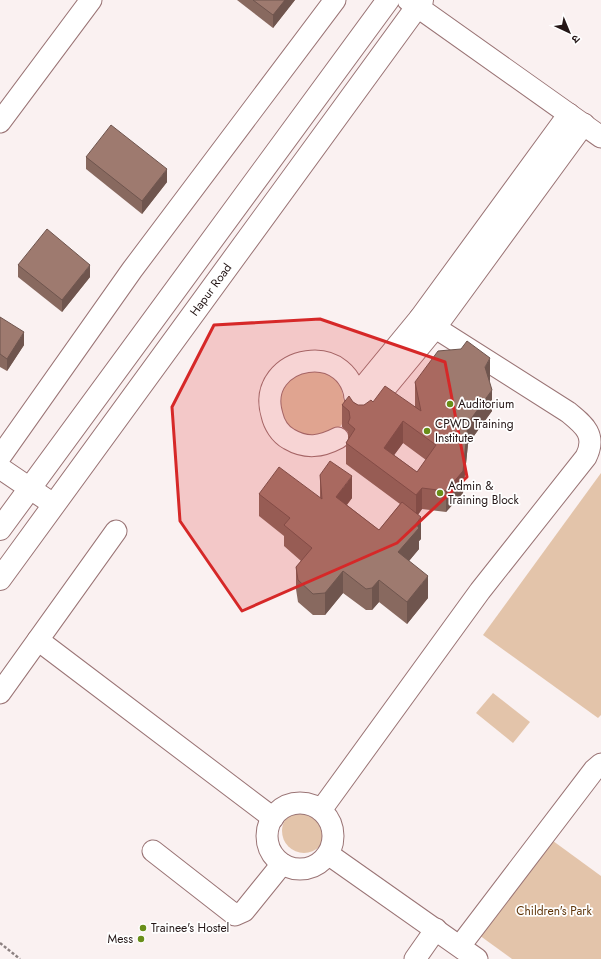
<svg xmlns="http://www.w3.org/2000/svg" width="601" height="959" font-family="Jost,'Noto Sans Devanagari',sans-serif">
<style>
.green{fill:#e3c4aa}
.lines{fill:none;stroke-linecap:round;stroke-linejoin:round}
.minor-casing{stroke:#9a7475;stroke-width:23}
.major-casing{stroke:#9a7475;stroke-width:24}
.path{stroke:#8b8080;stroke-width:2.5;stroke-dasharray:3 2;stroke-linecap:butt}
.minor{stroke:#fff;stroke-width:21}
.major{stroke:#fff;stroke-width:22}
.wall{fill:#88695f;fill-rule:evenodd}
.shaded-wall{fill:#6f554e}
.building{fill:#9e7a6f;stroke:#6f554e;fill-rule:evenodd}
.marked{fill:#d62828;fill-opacity:0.2;stroke:#d62828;stroke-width:3;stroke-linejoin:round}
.poi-dot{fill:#698e19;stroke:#fff;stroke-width:1.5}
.labels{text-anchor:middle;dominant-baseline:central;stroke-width:3.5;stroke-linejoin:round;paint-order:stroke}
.street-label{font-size:12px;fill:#241616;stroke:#fff}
.poi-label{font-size:12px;fill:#241616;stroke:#fff;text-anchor:start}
.park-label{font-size:12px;fill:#5f3509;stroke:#fff}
</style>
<rect width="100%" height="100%" fill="#faf1f1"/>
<!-- green -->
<g class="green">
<path d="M322 369 340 382C348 420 352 426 313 441L283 427 277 394 289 375Z"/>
<polygon points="601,473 601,715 598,718 483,635"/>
<polygon points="493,693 530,722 513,743 476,713"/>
<circle cx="304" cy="831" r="22"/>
<polygon points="549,838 601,876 601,959 512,959 479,935"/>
</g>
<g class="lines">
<!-- minor casing -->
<g class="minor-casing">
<g id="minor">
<polyline points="408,0 601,137"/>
<polyline points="0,122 91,0"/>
<polyline points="355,397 420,318 569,114"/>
<polyline points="368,409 435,328 584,124"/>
<path d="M338 438C321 447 306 449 289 439 280 434 274 424 272 415 254 355 356 335 356 408"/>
<polyline points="0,457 132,270 335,0"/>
<polyline points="0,468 53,504"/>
<polyline points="38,640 273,818"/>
<polyline points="0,693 116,531"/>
<circle cx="300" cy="836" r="33"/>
<path d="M321 810 480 591 586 457C597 435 584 425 568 412L420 318"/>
<polyline points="153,851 235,915 244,911 282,864"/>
<polyline points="328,854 477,959"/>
<polyline points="460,946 594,770 601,764"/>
<polyline points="415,959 436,929"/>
</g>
</g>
<!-- major casing -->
<g class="major-casing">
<g id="major">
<polyline points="0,529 388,0"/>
<path id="s1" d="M0 579 422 0"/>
</g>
</g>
<!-- path -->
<polyline class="path" points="0,943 20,959"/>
<!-- minor -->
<use href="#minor" class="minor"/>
<!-- major -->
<use href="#major" class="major"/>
</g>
<!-- wall -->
<g class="wall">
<polygon points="237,0 295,0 273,28"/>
<polygon points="86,157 167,182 142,214 86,169"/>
<polygon points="18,265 90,277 62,312 18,277"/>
<polygon points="0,317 24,345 7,371 0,367"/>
<path d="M490 380 489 381 492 411 468 444 463 493 446 512 422 509 418 515 421 539 419 541V549L409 561 428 598 407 624 379 602 372 610H366L343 593 325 615H313L298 602 296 589V567L301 561 284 546V536L259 516V494L320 498V475L352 498 347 505 379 530 400 504 346 464V443L348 439V432L342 427V405L353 402 358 405H364L373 402 415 407V382ZM403 443 426 460 417 472 394 455Z"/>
</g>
<!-- shaded-wall -->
<g class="shaded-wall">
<polygon points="285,0 295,0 273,28 273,15"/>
<polygon points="167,169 167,182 142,214 142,201"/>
<polygon points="90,265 90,277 62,312 62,300"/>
<polygon points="24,332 24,345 7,371 7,359"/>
<polygon points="490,358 490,380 485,388 485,367"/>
<polygon points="492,390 492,411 468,444 463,493 446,512 446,491 468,423"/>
<polygon points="403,421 403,443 384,469 384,448"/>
<polygon points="352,476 352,498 336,518 336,497"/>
<polygon points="422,488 422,509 416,517 416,495"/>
<polygon points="421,517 421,539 419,541 419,549 398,574 398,552 416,524"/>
<polygon points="343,571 343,593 325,615 325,593"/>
<polygon points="428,576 428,598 407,624 407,602"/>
<polygon points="379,580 379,602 372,610 372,588"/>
</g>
<!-- building -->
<g class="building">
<polygon points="253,0 285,0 273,15"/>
<polygon points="111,125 167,169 142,201 86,157"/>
<polygon points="47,229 90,265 62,300 18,265"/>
<polygon points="0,317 24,332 7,359 0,354"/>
<path d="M467 341 490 358 485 367 492 390 468 423 463 471 446 491 422 488 416 495 346 443 355 429 348 423 350 418 349 411 342 405 349 396 353 402 358 405H364L371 400 373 402 385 386 421 411 415 382 438 351 461 349ZM403 421 436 445 417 472 384 448Z"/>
<polygon points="330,461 352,476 336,497 379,530 402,502 421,517 416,524 419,528 398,552 428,576 407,602 379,580 372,588 366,589 343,571 325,593 313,594 298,580 296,567 312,548 284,525 290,518 259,494 279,467 322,499 320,475"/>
</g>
<!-- marked area -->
<path class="marked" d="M320 319 445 362 467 477 397 543 242 611 180 521 172 407 214 325Z"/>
<!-- markers -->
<g class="poi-dot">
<circle cx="450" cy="404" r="4"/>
<circle cx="427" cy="431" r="4"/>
<circle cx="440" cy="493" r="4"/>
<circle cx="143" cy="928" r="4"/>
<circle cx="141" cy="939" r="4"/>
</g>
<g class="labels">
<!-- street labels -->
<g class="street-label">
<text stroke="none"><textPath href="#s1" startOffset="358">Hapur Road</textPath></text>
</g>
<!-- poi labels -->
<g class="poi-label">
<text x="458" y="404">Auditorium</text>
<text x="435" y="424">CPWD Training<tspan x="435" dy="14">Institute</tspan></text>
<text x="448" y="486">Admin &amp;<tspan x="448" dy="14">Training Block</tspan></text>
<text x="151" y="928">Trainee's Hostel</text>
<text x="133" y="939" text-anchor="end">Mess</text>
</g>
<!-- park labels -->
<g class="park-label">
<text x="554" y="911">Children's Park</text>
</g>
</g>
<!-- north arrow -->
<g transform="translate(569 32) rotate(136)" stroke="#ffffff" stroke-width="3" paint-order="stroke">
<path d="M0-3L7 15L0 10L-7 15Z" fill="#241616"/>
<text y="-6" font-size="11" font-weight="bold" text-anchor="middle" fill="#241616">उ</text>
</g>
</svg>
